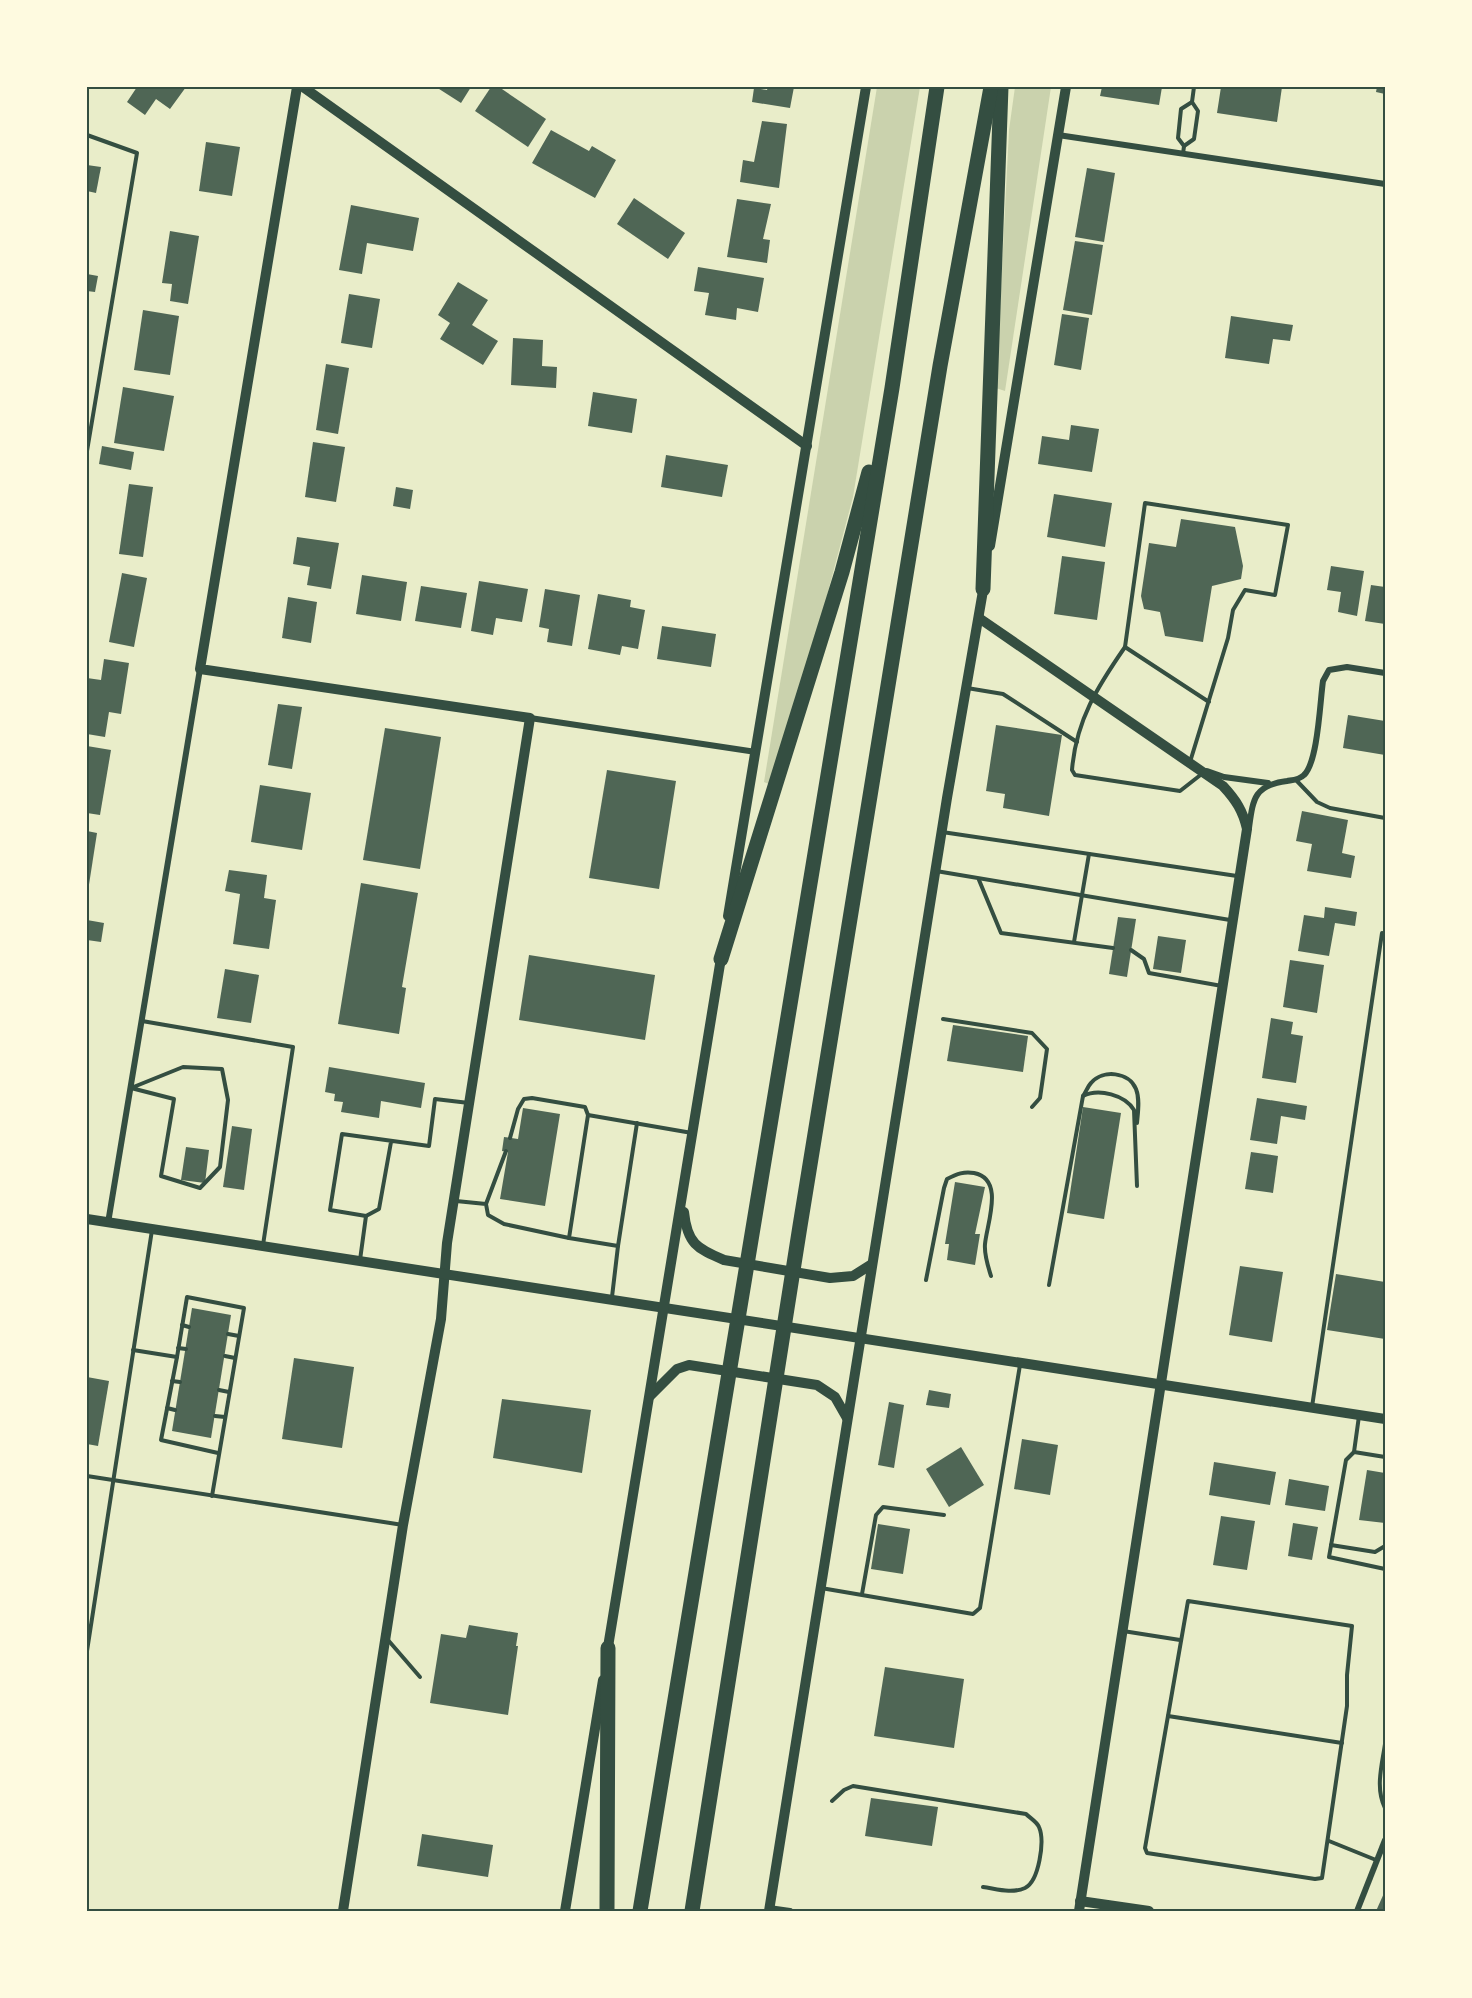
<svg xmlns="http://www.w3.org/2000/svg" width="1472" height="1998" font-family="Lato,sans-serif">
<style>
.green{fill:#cad2ad}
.building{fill:#4f6655}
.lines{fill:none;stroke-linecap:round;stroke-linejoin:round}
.service{stroke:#344e41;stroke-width:4}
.minor{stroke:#344e41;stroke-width:6}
.tertiary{stroke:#344e41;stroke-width:10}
.secondary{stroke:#344e41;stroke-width:10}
.motorway{stroke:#344e41;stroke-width:15}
.neatline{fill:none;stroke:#344e41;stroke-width:2}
</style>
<rect width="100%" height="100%" fill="#e9edc9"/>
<!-- green -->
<g class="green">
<polygon points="877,87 920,87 853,497 815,641 771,785 764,782"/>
<polygon points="1015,87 1051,87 1005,391 996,388 1009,130"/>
</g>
<!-- building -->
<g class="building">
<polygon points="137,87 186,87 170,109 156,99 145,115 127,102"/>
<polygon points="436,87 471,87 461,103"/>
<polygon points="491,87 499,87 546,119 528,147 475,111"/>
<polygon points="768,87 794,87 790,108 752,102 754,88 767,90"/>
<polygon points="1102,87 1162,87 1159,105 1100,96"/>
<polygon points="1221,87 1282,87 1277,122 1217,113"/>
<polygon points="1377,87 1385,87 1385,94 1376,92"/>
<polygon points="762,121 787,124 779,188 740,182 743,160 754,162"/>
<polygon points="551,130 589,151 592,146 616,160 595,198 532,163"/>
<polygon points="206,142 240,147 232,196 199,191"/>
<polygon points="87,165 101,167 96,193 87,191"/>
<polygon points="1087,168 1115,173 1104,242 1075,237"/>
<polygon points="634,198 685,233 668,259 617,224"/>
<polygon points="737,199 771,204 763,239 770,240 767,263 727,257"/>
<polygon points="351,205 419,218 413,251 367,243 362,274 339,270"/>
<polygon points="170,231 199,236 188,304 170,301 172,284 162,283"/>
<polygon points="1075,241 1103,245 1092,315 1063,310"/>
<polygon points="698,267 764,278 758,312 737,308 736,320 705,315 709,293 694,291"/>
<polygon points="87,274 98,276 95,292 87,291"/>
<polygon points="458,282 488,300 472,325 498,341 483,365 440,339 450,323 438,315"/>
<polygon points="349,294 380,299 372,348 341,343"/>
<polygon points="143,310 179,316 170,375 134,370"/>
<polygon points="1062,314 1089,318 1081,370 1054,365"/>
<polygon points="1231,316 1293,325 1290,341 1273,339 1269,364 1225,358"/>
<polygon points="513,338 543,340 542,366 557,367 556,388 511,385"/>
<polygon points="326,364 349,368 338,434 316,430"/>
<polygon points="123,387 174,396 164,451 114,443"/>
<polygon points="593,392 637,399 632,433 588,426"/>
<polygon points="1071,425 1099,429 1092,472 1038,464 1042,436 1069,440"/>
<polygon points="313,442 345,447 336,502 305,497"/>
<polygon points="102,446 134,452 131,470 99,464"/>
<polygon points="666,455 728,465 722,497 661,487"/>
<polygon points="129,484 153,487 143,557 119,554"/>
<polygon points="396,487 413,490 410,509 393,506"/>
<polygon points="1054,494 1112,503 1105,547 1047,537"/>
<polygon points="1181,519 1235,527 1243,566 1241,579 1212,586 1203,642 1165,636 1160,612 1144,609 1141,596 1149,543 1176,547"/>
<polygon points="297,537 339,543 331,589 307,585 310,567 293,564"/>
<polygon points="1062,556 1105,562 1097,620 1054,614"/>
<polygon points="1331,566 1364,571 1357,616 1338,612 1341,592 1327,590"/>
<polygon points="122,573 147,578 134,647 109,642"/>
<polygon points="362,575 407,582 401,621 356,614"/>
<polygon points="479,581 528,589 522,622 496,618 493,635 471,631"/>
<polygon points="1371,585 1385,587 1385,624 1365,621"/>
<polygon points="421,586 467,593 461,628 415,621"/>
<polygon points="545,589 580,595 572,646 547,642 549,629 539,627"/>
<polygon points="598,594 631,600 630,607 645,610 638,649 622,646 620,655 588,649"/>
<polygon points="288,597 317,602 311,643 282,638"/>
<polygon points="662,626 716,634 711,667 657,659"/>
<polygon points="104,659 129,663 121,714 109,712 105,737 87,734 89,695 87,695 87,678 101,680"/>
<polygon points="278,704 302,707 292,769 268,765"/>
<polygon points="1348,715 1385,721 1385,755 1343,748"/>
<polygon points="996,725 1062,735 1049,816 1003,808 1005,794 986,791"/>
<polygon points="385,728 441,737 420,869 363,860"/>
<polygon points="87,746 111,750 100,815 87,813"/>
<polygon points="607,770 676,781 659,889 589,878"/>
<polygon points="260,785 311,793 302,850 251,842"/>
<polygon points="1302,811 1348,820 1342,853 1355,856 1351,878 1307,871 1312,844 1296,841"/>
<polygon points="87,831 97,833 88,891 87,891"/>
<polygon points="229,870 267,875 264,898 276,900 269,949 233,944 240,894 225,891"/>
<polygon points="361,883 418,893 402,987 406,988 399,1034 338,1024"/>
<polygon points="1325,907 1357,912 1355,926 1335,923 1329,956 1298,951 1304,915 1324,918"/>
<polygon points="1118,917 1136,919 1127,977 1109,974"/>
<polygon points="87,920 104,923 101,942 87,940"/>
<polygon points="1158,936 1186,940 1181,973 1153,969"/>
<polygon points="529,955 655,975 645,1040 519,1020"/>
<polygon points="1290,960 1324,965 1317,1013 1283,1007"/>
<polygon points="225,969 259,975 251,1023 217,1018"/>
<polygon points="1271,1018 1293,1022 1291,1034 1303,1036 1296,1083 1262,1078"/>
<polygon points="953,1025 1028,1036 1023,1072 947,1061"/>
<polygon points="329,1067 425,1083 421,1108 381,1101 379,1118 341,1112 343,1102 334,1101 335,1094 325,1092"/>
<polygon points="1257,1098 1307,1106 1305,1120 1281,1116 1277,1144 1250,1140"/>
<polygon points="1083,1107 1121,1113 1104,1219 1067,1213"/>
<polygon points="523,1108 560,1114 545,1206 500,1199 508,1152 502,1151 504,1137 518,1139"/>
<polygon points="232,1126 252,1129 244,1190 223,1187"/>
<polygon points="186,1147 209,1150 205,1183 181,1180"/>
<polygon points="1251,1152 1278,1156 1273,1193 1245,1189"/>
<polygon points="955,1182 985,1187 975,1234 980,1234 975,1265 947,1260 949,1244 945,1244"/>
<polygon points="1240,1266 1283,1272 1272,1342 1229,1335"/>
<polygon points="1336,1274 1385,1282 1385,1339 1327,1330"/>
<polygon points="192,1308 231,1315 211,1438 172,1431"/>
<polygon points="294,1358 354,1367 342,1448 282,1439"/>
<polygon points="87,1377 109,1381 98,1446 87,1444"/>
<polygon points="929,1390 951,1394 949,1408 926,1405"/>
<polygon points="502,1399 591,1410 582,1473 493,1458"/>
<polygon points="889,1402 904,1405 894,1468 878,1465"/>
<polygon points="1022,1439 1058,1445 1050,1495 1014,1489"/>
<polygon points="961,1447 984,1485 949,1507 926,1469"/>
<polygon points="1214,1462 1276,1472 1270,1505 1209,1495"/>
<polygon points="1367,1470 1385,1473 1385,1523 1359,1520"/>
<polygon points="1289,1479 1329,1486 1325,1511 1285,1505"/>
<polygon points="1221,1516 1255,1521 1247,1570 1213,1565"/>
<polygon points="1293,1523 1318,1527 1312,1560 1288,1556"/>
<polygon points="878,1524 910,1529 903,1574 871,1569"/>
<polygon points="469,1625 518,1633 516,1646 518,1646 508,1715 430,1703 441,1634 466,1638"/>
<polygon points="885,1667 964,1679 954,1748 874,1736"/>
<polygon points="871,1798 938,1807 932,1846 865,1836"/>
<polygon points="422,1834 493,1845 488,1877 417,1866"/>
<polygon points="1385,1891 1385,1911 1376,1911"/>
</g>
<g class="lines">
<!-- service -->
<g class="service">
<polyline points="87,135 137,153 87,451"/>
<polyline points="1184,146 1194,139 1198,111 1192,102 1194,87"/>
<polyline points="1183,154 1184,146 1178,138 1181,109 1192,102"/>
<path d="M1125 647C1098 686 1076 720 1072 770L1075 775 1180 791 1203 773"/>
<polyline points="967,688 1003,694 1077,742"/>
<polyline points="1190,762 1228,638 1233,610 1245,590 1275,595 1288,525 1145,503 1125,647 1209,702"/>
<polyline points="1296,780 1317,802 1330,808 1385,818"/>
<polyline points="942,832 1237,876"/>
<polyline points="936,871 1230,920"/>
<polyline points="979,880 1001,933 1113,948"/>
<polyline points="1074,942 1089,854"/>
<polyline points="1131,950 1144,959 1149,973 1222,986"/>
<polyline points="943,1019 1032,1033 1047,1049 1040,1098 1032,1107"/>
<polyline points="142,1021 293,1047 263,1245"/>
<polygon points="183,1067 222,1069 228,1100 220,1167 200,1188 161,1176 174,1099 131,1088"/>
<path d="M1083 1096C1086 1092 1088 1086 1091 1083 1103 1069 1129 1072 1136 1089 1140 1099 1138 1112 1137 1123"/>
<polyline points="510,1138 518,1109 524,1099 532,1098 585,1107 588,1115"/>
<polyline points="391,1142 379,1209 366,1216 330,1210 342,1134 429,1146 435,1099 469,1103"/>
<polyline points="456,1201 486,1204 488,1215 504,1224 569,1238"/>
<polyline points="486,1204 506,1151"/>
<polyline points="618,1246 637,1123"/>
<polyline points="360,1260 366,1216"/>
<path d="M926 1280 944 1188 947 1179C957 1174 964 1171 974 1173 1005 1179 987 1223 985 1244 984 1255 988 1266 991 1276"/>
<path d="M1049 1285 1083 1096C1099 1088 1125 1095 1134 1110L1137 1186"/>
<polyline points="612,1297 618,1246 569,1238 588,1115 692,1133"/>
<polyline points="182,1325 189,1327"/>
<polyline points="228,1334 239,1336"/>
<polyline points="178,1348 186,1349"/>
<polyline points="133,1350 177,1357 187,1297 244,1308 212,1496"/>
<polyline points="225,1356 235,1358"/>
<polyline points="177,1357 161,1440 218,1453"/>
<polyline points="172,1381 180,1382"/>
<polyline points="219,1390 229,1392"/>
<polyline points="1312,1407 1382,933"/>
<polyline points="167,1408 175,1410"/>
<polyline points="215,1416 225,1417"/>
<polyline points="1359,1416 1354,1452 1346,1460 1329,1557 1385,1569"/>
<polyline points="1354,1452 1385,1457"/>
<polyline points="87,1476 403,1525"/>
<polyline points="1331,1545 1375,1552 1385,1546"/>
<polyline points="821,1588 973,1614 980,1608 1020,1365"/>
<polyline points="862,1594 876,1515 883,1507 944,1515"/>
<polygon points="1188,1601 1352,1626 1347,1675 1347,1706 1322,1878 1315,1879 1147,1853 1145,1848"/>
<polyline points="1123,1631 1180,1640"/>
<polyline points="388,1640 420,1677"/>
<polyline points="87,1651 152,1230"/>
<polyline points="1168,1716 1342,1743"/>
<path d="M1385 1744C1382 1765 1375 1788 1385 1808"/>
<path d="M832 1801 844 1790 853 1786 1026 1814C1030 1818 1037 1822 1039 1827 1045 1841 1039 1881 1025 1888 1011 1894 997 1889 983 1887"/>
<polyline points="1329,1841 1376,1860"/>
</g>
<!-- minor -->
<g class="minor">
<polyline points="1058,135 1385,184"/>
<polyline points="530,718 756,752"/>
<polyline points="1207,771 1224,777 1268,783"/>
<path d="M1249 828C1253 799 1254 785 1287 781 1293 780 1299 780 1304 775 1318 762 1320 701 1323 681L1329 670 1347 667 1385 673"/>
<polyline points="108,1223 200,669"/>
<polyline points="769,1908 790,1911"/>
<polyline points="1357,1911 1385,1840"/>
</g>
<!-- tertiary -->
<g class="tertiary">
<polyline points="297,87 200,669 530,718 447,1243 441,1319 403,1525 343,1911"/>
<polyline points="1080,1901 1149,1911"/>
</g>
<!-- secondary -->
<g class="secondary">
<polyline points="303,87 807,446"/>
<polyline points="990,546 1066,87"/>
<path d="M979 618 1223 786C1236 800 1243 811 1247 829L1079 1911"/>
<polyline points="728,916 866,87"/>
<path d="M684 1212C687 1243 697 1249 724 1260L830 1278 853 1276 872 1264"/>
<polyline points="87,1219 1385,1419"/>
<polyline points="650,1396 677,1369 689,1365 817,1385 835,1397 847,1418"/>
<polyline points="607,1653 722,952"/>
<polyline points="565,1911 603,1680"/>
<polyline points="769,1911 947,798 984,585"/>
</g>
<!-- motorway -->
<g class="motorway">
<polyline points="983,589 1001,87"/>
<polyline points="721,959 842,572 869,472"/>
<polyline points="607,1911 608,1648"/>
<polyline points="640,1911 892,388 937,87"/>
<polyline points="692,1911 800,1226 940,366 991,87"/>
</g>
</g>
<!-- border -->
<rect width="1472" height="1998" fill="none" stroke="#fefae0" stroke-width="177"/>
<rect x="88" y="88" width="1296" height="1822" class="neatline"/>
</svg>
